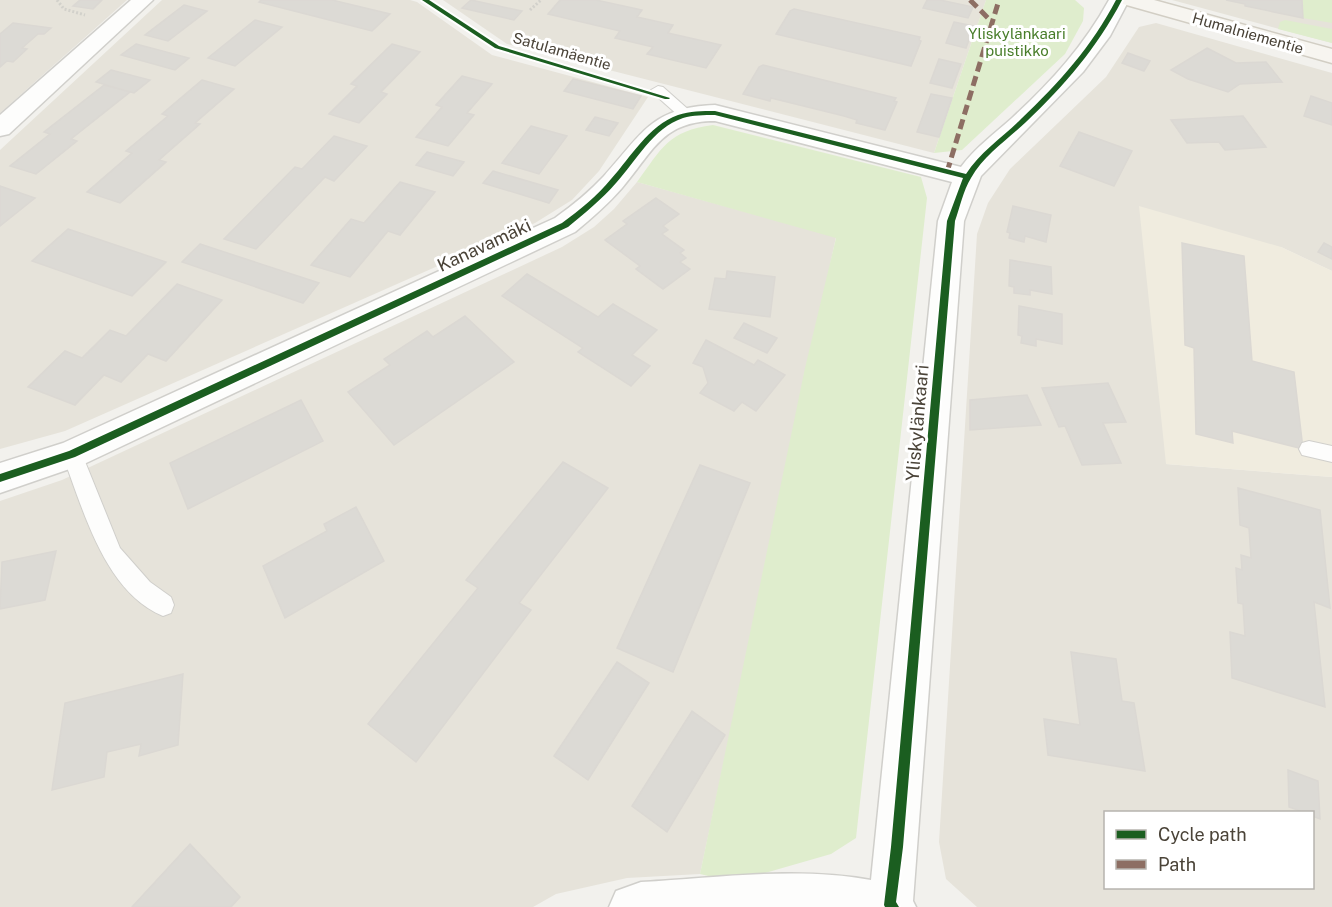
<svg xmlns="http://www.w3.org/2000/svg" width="1332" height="907" font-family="'Public Sans',sans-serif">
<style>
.residential{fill:#e6e3da;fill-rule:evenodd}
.education{fill:#f0ecdf}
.green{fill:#dfedcd}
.building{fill:#dcdad5;stroke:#dbd8d3;stroke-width:1.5}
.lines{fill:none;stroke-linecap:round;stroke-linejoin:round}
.lane-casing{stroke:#d0cfcb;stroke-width:2}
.street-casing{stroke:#d0cfcb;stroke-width:3}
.secondary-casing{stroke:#d2cec4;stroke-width:3}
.path{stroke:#d2d1cb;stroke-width:3;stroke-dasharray:2 2;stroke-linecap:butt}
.lane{fill:#fdfdfc;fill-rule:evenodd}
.street{fill:#fdfdfc;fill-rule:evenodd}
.secondary{fill:#f7f5f0;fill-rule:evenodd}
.quiet{stroke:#8d6e63;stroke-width:5;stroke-dasharray:10 5;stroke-linecap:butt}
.cycleway-casing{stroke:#fff;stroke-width:4}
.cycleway{fill:#1b5e20;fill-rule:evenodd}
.labels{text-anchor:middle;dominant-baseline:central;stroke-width:6;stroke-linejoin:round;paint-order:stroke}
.far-park-label{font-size:15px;fill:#487d2a;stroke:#fff}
.far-street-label{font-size:15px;fill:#4a4338;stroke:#fff}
.street-label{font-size:18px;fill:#4a4338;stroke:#fff}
</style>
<rect width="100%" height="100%" fill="#f2f1ed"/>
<!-- residential -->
<g class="residential">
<polygon points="0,0 127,0 0,113"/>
<polygon points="162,0 410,0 417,2 492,55 648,97 599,171 572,200 535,223 65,431 0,449 0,150"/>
<polygon points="443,0 986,0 934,153 507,44"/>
<polygon points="1172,0 1332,0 1332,43 1261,24"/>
<path d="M1156 23 1332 73V271L1281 247 1166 464 1332 477V907H977L946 879 939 842 977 234 988 203 1010 169 1106 77 1139 27ZM1106 812H1312V888H1106Z"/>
<polygon points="637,182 836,237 700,874 627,878 556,894 533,907 0,907 0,501 62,480 562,247 594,227 614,209"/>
</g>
<!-- education -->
<polygon class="education" points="1139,206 1281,247 1332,271 1332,477 1166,464"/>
<!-- green -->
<g class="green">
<polygon points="986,0 1075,0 1084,8 1083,21 1065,54 962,150 934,153"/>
<polygon points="1302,0 1332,0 1332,23 1303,18"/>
<polygon points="1285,20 1332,29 1332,43 1278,29 1280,22"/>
<path d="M713 125 921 177 927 198 856 838 831 854 765 873 729 881 700 874 805 368 836 238 637 182C662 148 668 131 713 125Z"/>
</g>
<!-- building -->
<g class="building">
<polygon points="80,0 102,0 93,9 73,6"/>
<polygon points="261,0 332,0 390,14 372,31 259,2"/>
<polygon points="471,0 522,11 514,20 462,8"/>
<polygon points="560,0 596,0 642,10 637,17 673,25 668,33 721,45 706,68 647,54 653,47 615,38 620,31 548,14"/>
<polygon points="927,0 940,0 973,7 968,18 923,8"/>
<polygon points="1226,0 1302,0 1303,18 1245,6 1245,4"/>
<polygon points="184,5 207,11 168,41 145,35"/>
<polygon points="794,9 920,37 919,40 921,41 911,66 776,34 790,11"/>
<polygon points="255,20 282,27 235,66 208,58"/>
<polygon points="954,22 974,26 966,48 946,43"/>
<polygon points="13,23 51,28 44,34 38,34 22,48 27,49 13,62 7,61 0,67 0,34"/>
<polygon points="136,44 189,58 175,70 121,55"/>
<polygon points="392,44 420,52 381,92 387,94 359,123 329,114 357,86 351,84"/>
<polygon points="1207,48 1236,63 1266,62 1282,82 1240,84 1228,92 1188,79 1171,70"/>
<polygon points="1128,53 1150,61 1144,71 1122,63"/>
<polygon points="939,59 961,64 952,88 930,83"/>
<polygon points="763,65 896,98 894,101 897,102 885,130 856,123 857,120 844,116 771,98 770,101 743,94 759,67"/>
<polygon points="111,70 150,80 134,93 96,82"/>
<polygon points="462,76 492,84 467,113 474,115 448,146 416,137 442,107 436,105"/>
<polygon points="573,79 641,96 633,109 564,91"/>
<polygon points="202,80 234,89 195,123 200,124 159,160 166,162 120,203 87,192 132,153 126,151 168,116 162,114"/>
<polygon points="104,85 130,92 71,139 77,141 36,174 10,166 50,134 44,132"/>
<polygon points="931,94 952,98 939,137 917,132"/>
<polygon points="1311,96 1332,103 1332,125 1304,116"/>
<polygon points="1243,116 1266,147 1225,150 1219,142 1187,143 1171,120"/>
<polygon points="595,117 618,123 609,136 586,130"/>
<polygon points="531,126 567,136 539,174 502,163"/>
<polygon points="1079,132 1132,151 1114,186 1060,166"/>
<polygon points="334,136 367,146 334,181 325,177 256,249 224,239 295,167 302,169"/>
<polygon points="427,152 464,162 453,176 416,165"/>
<polygon points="493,171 558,190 549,203 483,183"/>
<polygon points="400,182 435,192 400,235 388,231 350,277 311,265 351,219 364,223"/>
<polygon points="0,186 35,198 0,226"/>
<polygon points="656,198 679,214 663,226 668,230 662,234 684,250 680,253 686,258 680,262 690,269 663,289 636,269 640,266 605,240 627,224 623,221"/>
<polygon points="1013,206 1051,215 1046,242 1025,236 1024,242 1009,238 1010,233 1007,232"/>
<polygon points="68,229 166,262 132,296 32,261"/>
<polygon points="1182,243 1244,256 1252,361 1294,372 1303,449 1232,431 1233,443 1196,434 1194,348 1185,345"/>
<polygon points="1324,243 1332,247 1332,259 1318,252"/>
<polygon points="200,244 319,283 303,303 182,262"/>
<polygon points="1010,260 1051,267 1052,294 1030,290 1030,295 1014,293 1014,287 1009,286"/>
<polygon points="727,271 775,277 770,317 709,309 715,278 726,279"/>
<polygon points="527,274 598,317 613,304 657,330 632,355 650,366 631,386 578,352 583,348 502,296"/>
<polygon points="177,284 222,300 166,361 148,354 121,382 104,375 75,405 28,387 65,351 82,358 110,330 126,336"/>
<polygon points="1019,306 1062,314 1062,344 1036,339 1036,346 1021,343 1022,336 1018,335"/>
<polygon points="465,316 514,362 394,445 348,392 390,365 384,359 427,331 433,337"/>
<polygon points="744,323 777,338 767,353 734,338"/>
<polygon points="706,340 754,365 758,360 785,375 756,411 742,402 734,411 700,393 708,383 703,367 693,363"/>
<polygon points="1108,383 1126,422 1103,423 1121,463 1082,465 1065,426 1059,427 1042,388"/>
<polygon points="1027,395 1041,425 970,430 970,400"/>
<polygon points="301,400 323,441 188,509 170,463"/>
<polygon points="563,462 608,488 519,603 531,610 416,762 368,724 478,588 466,580"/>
<polygon points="700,465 750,483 673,672 617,648"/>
<polygon points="1238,488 1320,510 1330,608 1314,602 1325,707 1232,678 1230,632 1245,636 1243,604 1238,603 1236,568 1242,570 1241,555 1251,558 1249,528 1240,525"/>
<polygon points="356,507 384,561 285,618 263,566 327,531 324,524"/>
<polygon points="56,551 45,600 0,609 2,562"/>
<polygon points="1071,652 1116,659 1122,701 1134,703 1145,771 1048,755 1044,719 1080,725"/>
<polygon points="617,662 649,683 588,780 554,756"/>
<polygon points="183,674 178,745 139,756 141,744 107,752 104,777 52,790 65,703"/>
<polygon points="692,711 725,735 667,832 632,806"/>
<polygon points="1288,770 1318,781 1320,819 1312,816 1312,812 1303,812 1289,807"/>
<polygon points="190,844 240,897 231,907 132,907"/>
</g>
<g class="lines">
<!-- lane casing -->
<g class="lane-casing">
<g id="lane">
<polygon points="658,86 663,87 690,111 692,114 690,117 680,117 653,93 651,90"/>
<polygon points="1309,441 1332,446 1332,462 1302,455 1299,449 1302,443"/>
<path d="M72 446 79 448 82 454 120 548 150 582 171 597 174 605 171 613 163 616C104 592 83 508 62 454L65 448Z"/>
</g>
</g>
<!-- street casing -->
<g class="street-casing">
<g id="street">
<polygon points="131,0 153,0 9,134 0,136 0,115"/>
<path d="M1109 0H1129L1110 36 1083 72 981 176 964 221 913 901 916 907H609L616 891 641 882C715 878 798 866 871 880L938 221 952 182 715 121C662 121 653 152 622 188 608 204 592 218 575 232L84 464 0 493V463L63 443 555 218C573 205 589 192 604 176 642 134 652 107 715 105L961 167C975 148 994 134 1012 118 1050 83 1084 46 1109 0Z"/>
</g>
</g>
<!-- secondary casing -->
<g class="secondary-casing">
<polygon id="secondary" points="1120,0 1154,0 1332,49 1332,63 1123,4"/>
</g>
<!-- path -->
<g class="path">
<polyline points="57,0 64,9 85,15"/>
<polyline points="530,10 541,0"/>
</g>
<!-- lane -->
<use href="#lane" class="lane"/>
<!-- street -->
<use href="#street" class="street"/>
<!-- secondary -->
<use href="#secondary" class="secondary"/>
<!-- quiet -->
<g class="quiet">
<polyline points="970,0 993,23"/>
<polyline points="947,172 999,0"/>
</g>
<!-- cycleway casing -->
<g class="cycleway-casing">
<g id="cycleway">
<polygon points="422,0 429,0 499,46 670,98 669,99 665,99 495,48"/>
<path d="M1116 0H1122C1097 48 1064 86 1026 122 1007 140 984 155 971 178 963 191 960 207 955 221L903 847 896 902 899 907H885L884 905 891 847 947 221 963 178 715 115C704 115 693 115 683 118 653 128 636 161 616 183 602 199 585 213 568 227L75 457 0 482V474L69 451 562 223C580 210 597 196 611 179 631 157 648 126 678 115 690 111 702 111 715 111L966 174C980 152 1003 137 1021 119 1059 83 1092 46 1116 0Z"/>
</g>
</g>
<!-- cycleway -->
<use href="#cycleway" class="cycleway"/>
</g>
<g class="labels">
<!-- far-park labels -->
<g class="far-park-label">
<text x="1017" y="33">Yliskylänkaari<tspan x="1017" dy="17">puistikko</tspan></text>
</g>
<!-- far-street labels -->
<g class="far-street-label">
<text transform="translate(1248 33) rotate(16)">Humalniementie</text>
<text transform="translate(562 51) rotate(16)">Satulamäentie</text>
</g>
<!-- street labels -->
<g class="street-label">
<text transform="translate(484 245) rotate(-25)">Kanavamäki</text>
<text transform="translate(917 423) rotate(-85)">Yliskylänkaari</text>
</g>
</g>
<!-- legend -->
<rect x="1104" y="811" width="210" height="78" fill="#ffffff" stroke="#b7b4af" stroke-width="1.5"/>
<rect x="1116" y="830" width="30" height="9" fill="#1b5e20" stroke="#b7b4af" stroke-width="1.5"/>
<text x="1158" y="841" font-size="18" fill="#4a4338">Cycle path</text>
<rect x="1116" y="860" width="30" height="9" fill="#8d6e63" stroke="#b7b4af" stroke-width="1.5"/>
<text x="1158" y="871" font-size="18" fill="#4a4338">Path</text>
</svg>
